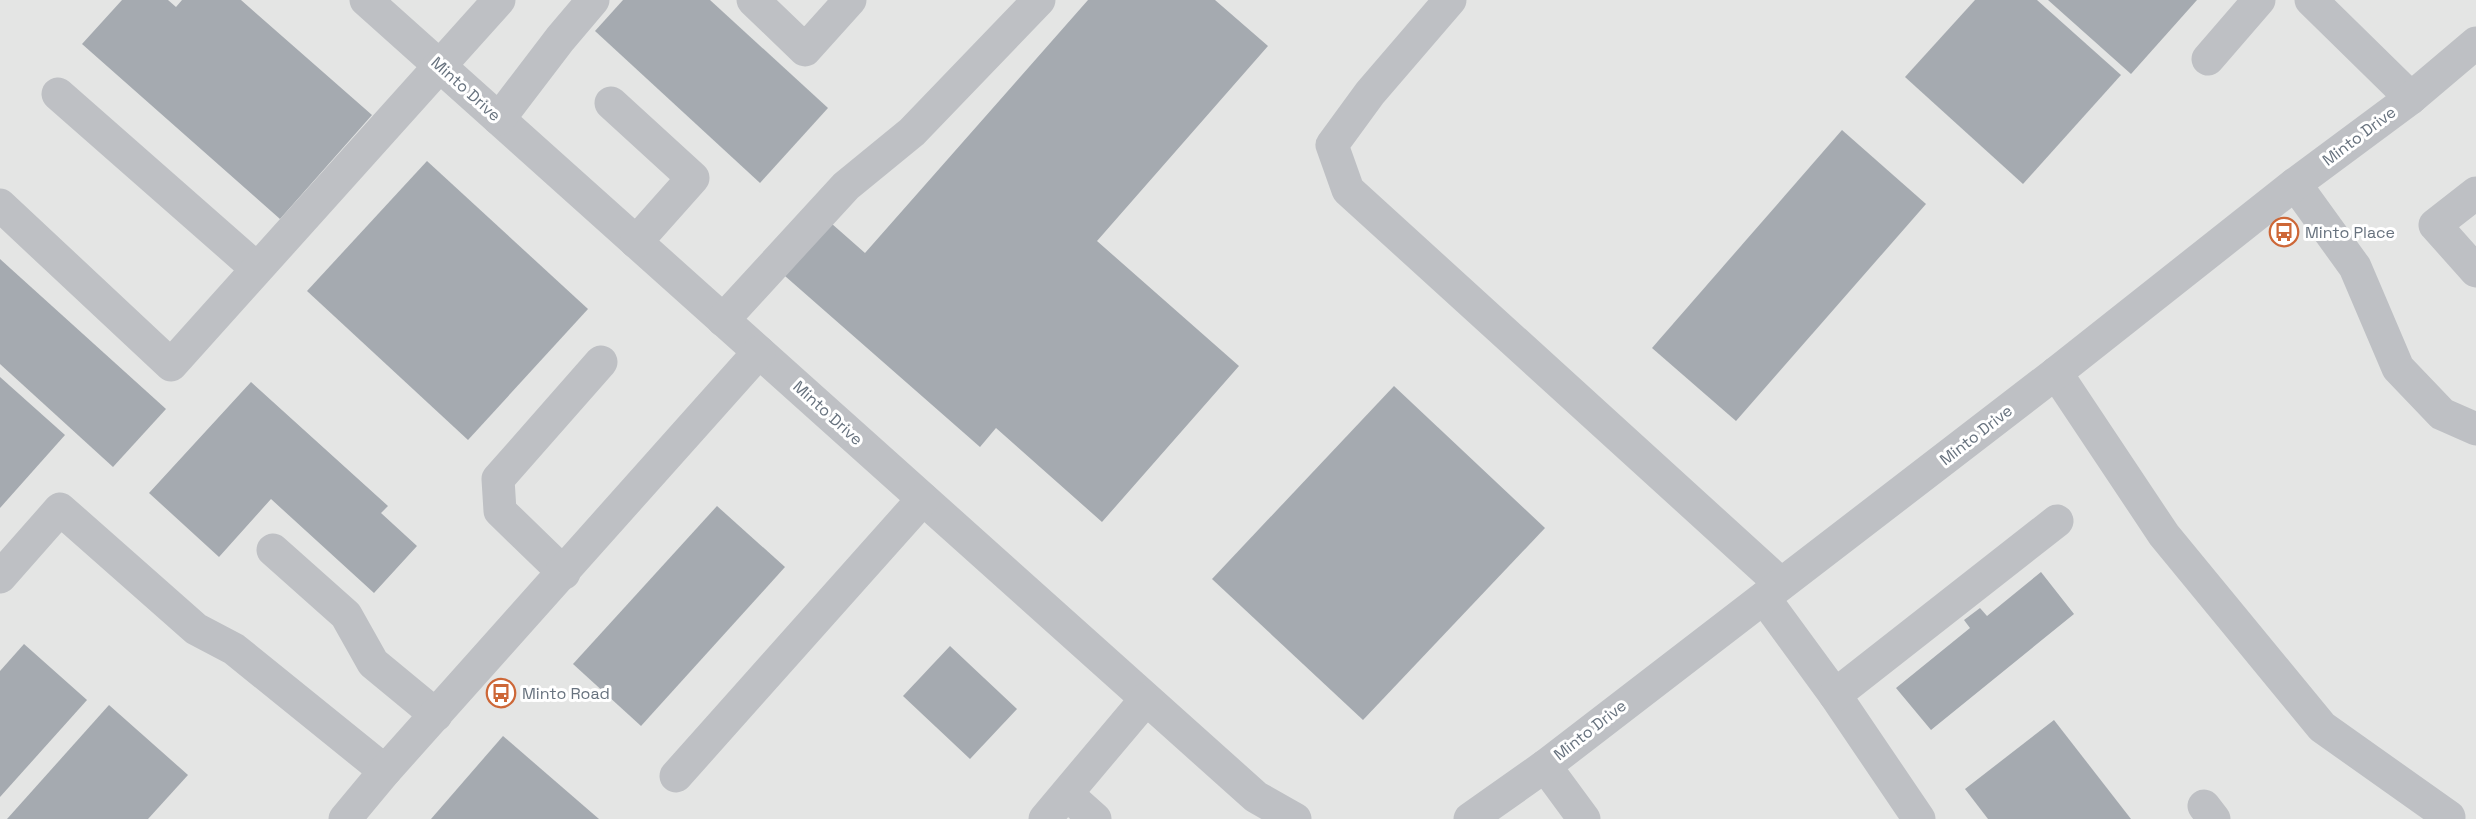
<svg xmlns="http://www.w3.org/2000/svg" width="2476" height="819" font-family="'Space Grotesk',sans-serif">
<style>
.built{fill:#e4e5e4}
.building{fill:#a5aab0}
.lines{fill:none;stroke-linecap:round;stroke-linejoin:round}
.minor{stroke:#bec0c4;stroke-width:33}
.labels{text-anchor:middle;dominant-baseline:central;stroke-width:6;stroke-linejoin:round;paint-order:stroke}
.street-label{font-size:16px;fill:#67727e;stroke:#fff}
.poi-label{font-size:16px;fill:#67727e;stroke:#fff;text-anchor:start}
</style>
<rect width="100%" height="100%" fill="#f4f4f1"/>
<!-- built -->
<rect class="built" x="0" y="0" width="2476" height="819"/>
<!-- building -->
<g class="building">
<polygon points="122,0 168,0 176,7 182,0 241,0 372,115 280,219 82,44"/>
<polygon points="623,0 710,0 828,108 760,183 595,31"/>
<polygon points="1088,0 1215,0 1268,46 1097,241 1239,366 1102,522 996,428 980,447 777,269 823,216 865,253"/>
<polygon points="1975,0 2037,0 2121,75 2023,184 1905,77"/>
<polygon points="2048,0 2197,0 2131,74"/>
<polygon points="1842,130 1926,204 1736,421 1652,348"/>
<polygon points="427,161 588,309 468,440 307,291"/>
<polygon points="0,259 166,409 113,467 0,364"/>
<polygon points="0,377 65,435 0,508"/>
<polygon points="251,382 388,506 381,513 417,546 374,593 271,499 219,557 149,493"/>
<polygon points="1394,386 1545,528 1363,720 1212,579"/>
<polygon points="717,506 785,567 641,726 573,664"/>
<polygon points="2041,572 2074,614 1931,730 1896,688 1970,628 1964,620 1980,608 1987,616"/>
<polygon points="24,644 87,700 0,797 0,671"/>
<polygon points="950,646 1017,709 970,759 903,696"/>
<polygon points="109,705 188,775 148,819 7,819"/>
<polygon points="2054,720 2131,819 1988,819 1965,789"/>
<polygon points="503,736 599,819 431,819"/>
</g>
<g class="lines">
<!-- minor -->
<g class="minor">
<polyline points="366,0 1256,797 1295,819"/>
<polyline points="753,0 805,50 850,0"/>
<polyline points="1450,0 1370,93 1332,145 1348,190 1781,584"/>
<polyline points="2311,0 2411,98"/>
<polyline points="2208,59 2259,0"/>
<polyline points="58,94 256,268"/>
<polyline points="611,103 693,178 636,242"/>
<polyline points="499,119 560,39 593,0"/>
<polyline points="2295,184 2355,267 2398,368 2442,414 2476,429"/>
<polyline points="2476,193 2435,225 2476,271"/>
<polyline points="0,205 171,365 499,0"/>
<polyline points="723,320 846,186 912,132 1039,0"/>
<polyline points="2056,373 2164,535 2322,727 2449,817"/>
<polyline points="273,550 346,615 373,663 436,715"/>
<polyline points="564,573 500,511 498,479 601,362"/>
<polyline points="0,577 60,509 196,629 234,649 385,771"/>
<polyline points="1764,598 1835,695 1919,819"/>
<polyline points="1835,695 2057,521"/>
<polyline points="1545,766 1584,819"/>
<polyline points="676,776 923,499"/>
<polyline points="1067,794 1095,819"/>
<polyline points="2204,806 2214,819"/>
<polyline points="345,819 385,771 759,352"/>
<polyline points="1045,819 1146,699"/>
<polyline points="1470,819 1545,766 2056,373 2295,184 2411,98 2476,43"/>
</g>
</g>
<!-- icons -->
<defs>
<g id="bus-ring" transform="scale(1.5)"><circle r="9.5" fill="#fff" stroke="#cd6737" stroke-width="1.5"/><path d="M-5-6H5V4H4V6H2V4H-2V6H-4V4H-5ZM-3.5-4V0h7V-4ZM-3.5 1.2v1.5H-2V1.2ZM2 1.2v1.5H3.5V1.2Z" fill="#cd6737"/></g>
</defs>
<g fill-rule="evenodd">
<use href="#bus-ring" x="2284" y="232"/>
<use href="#bus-ring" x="501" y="693"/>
</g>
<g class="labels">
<!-- street labels -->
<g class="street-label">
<text transform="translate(466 89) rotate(42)">Minto Drive</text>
<text transform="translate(2359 136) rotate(-37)">Minto Drive</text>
<text transform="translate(828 413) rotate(42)">Minto Drive</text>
<text transform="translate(1976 435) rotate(-38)">Minto Drive</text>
<text transform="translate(1590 730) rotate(-38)">Minto Drive</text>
</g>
<!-- poi labels -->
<g class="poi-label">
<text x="2305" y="232">Minto Place</text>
<text x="522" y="693">Minto Road</text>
</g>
</g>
</svg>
